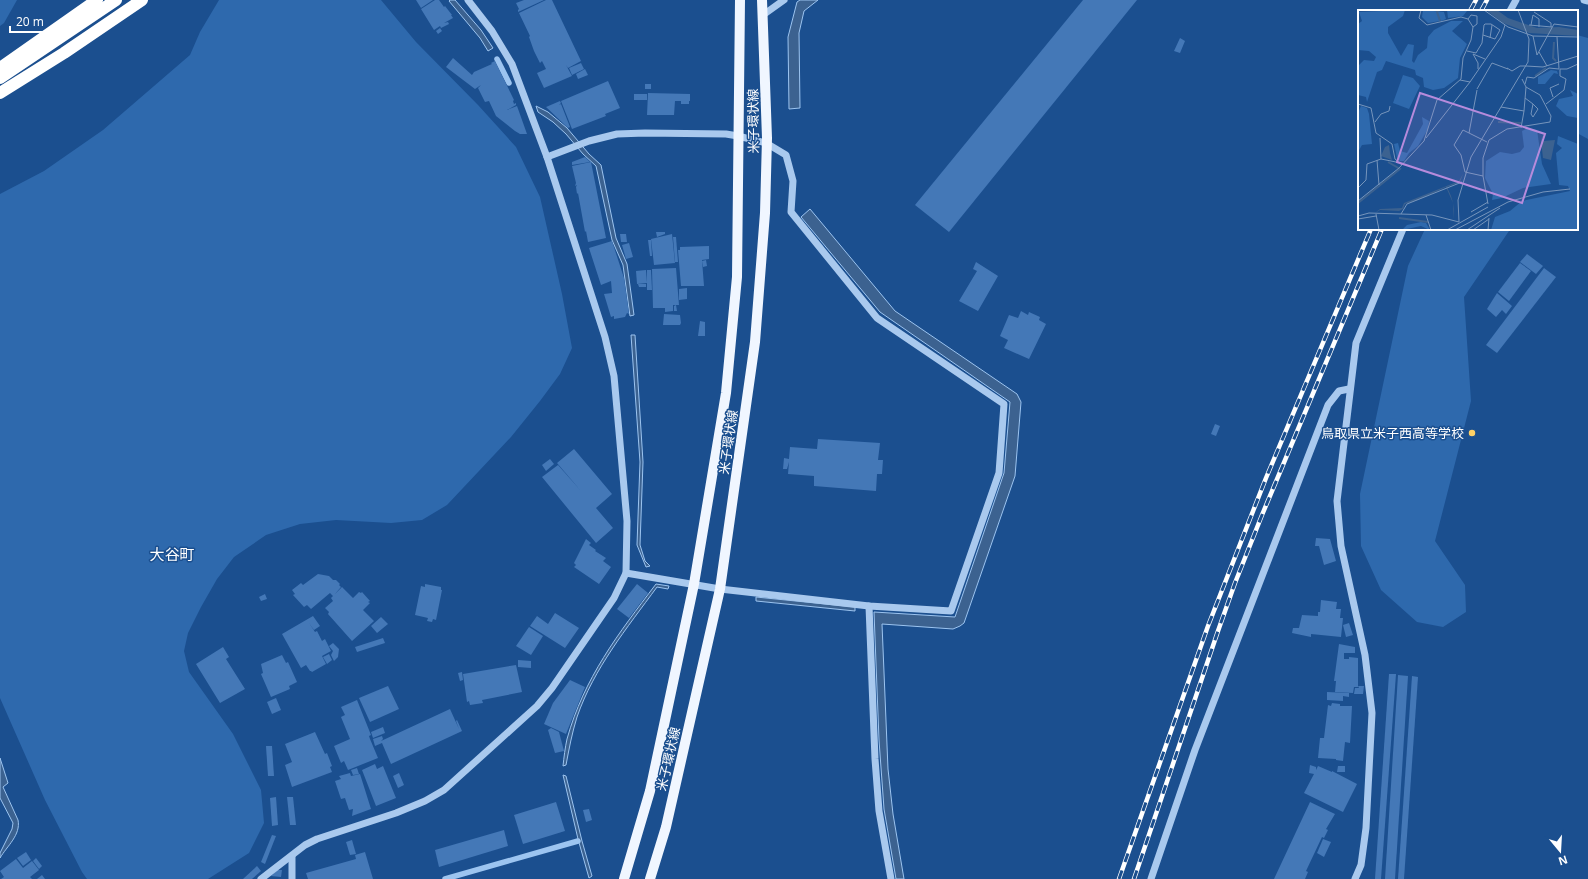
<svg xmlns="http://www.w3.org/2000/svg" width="1588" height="879" font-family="'Open Sans','Noto Sans JP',sans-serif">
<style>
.green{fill:#2e69ad}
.water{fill:#3c6290;stroke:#9cc4f0}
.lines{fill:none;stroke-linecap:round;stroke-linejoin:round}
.stream{stroke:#9cc4f0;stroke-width:5.5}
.building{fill:#4478b7}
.minor{stroke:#a9c9ee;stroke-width:7}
.major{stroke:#f0f6ff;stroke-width:10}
.highway{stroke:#fff;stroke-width:12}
.rail-casing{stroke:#fff;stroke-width:4.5}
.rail{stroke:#1b4f8f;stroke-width:3;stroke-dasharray:9;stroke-linecap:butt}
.poi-dot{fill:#ffd166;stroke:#1b4f8f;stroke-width:1.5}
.labels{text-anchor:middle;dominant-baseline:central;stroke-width:3;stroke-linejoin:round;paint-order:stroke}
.street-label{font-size:13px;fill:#fff;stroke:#1b4f8f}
.poi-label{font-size:13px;fill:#fff;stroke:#1b4f8f;text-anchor:end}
.quarter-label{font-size:15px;fill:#fff;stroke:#1b4f8f}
.inset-river{fill:none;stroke:#3c6290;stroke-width:2}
.inset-road{fill:none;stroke:#7695bc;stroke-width:1}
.view{fill:#b68bdc;fill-opacity:0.15;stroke:#b68bdc;stroke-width:2}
.inset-edge{fill:none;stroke:#fff;stroke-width:2}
</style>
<rect width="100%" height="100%" fill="#1b4f8f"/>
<!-- green -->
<g class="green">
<polygon points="0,0 17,0 4,23 0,26"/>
<polygon points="219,0 381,0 416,42 478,105 516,147 540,197 562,294 572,348 560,374 540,401 511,437 447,505 422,520 391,523 336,520 300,524 266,535 234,557 217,579 201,607 188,633 184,651 189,672 233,734 261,790 264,823 249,853 208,879 87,879 82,872 45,800 0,698 0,194 44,171 103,130 190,55 200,32"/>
<polygon points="1577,35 1588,38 1588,139 1577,133"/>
<polygon points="1425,229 1509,229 1509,231 1464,297 1471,401 1435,541 1465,585 1466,612 1443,627 1417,622 1381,590 1361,546 1360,494 1408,266"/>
</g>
<!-- water -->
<g class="water">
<polygon points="450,0 455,0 481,30 493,48 488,51 480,38 449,1"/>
<polygon points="800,0 818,0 804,11 799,33 800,108 789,109 788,37 797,2"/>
<polygon points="536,106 548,112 567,128 589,154 601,165 616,238 627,264 634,315 630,316 623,265 612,240 596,166 583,154 566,134 553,122 538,112"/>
<polygon points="810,209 895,311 1017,394 1021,402 1015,476 964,623 960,626 953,629 882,624 888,769 893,814 904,879 896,879 884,809 879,740 874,612 955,617 1004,473 1010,402 880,312 801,217"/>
<polygon points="631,335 635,335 643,462 640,545 645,561 650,566 646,567 637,545 640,462"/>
<path d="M656 584 669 586 668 589 657 587C627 628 594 668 577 717 572 733 569 749 566 765L563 766C564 757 565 748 567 739 584 678 618 634 656 584Z"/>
<polygon points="756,597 855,607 855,611 756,601"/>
<path d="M0 758 8 783 3 787 18 820C21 835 7 846 0 858V853L12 829 13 823 0 798Z"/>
<polygon points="563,775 566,776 582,841 592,876 589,878 578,839"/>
</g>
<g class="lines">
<!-- stream -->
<g class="stream">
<polyline points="497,59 509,83"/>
<polyline points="445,879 578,841"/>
</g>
</g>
<!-- building -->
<g class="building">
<polygon points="416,0 433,0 421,8"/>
<polygon points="435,0 439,0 444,7 445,6 452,15 451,15 453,18 444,23 448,22 449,24 441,28 440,26 434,30 421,9"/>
<polygon points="524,0 544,0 518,12 518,10 519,9 516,3"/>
<polygon points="546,0 552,0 581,61 568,68 566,65 572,76 544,88 537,73 546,69 542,61 540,63 534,51 529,37 530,36 519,13"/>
<polygon points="1083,0 1137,0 949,232 915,205"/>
<polygon points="440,28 442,31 438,34 436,31"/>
<polygon points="1180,38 1185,41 1180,53 1174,51"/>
<polygon points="453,58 472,75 474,72 492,64 491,63 495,61 514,100 513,101 514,104 516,103 516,105 507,110 517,106 527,134 520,134 515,131 496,116 489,101 485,102 478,88 481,85 475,89 446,67"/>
<polygon points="581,63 584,69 572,75 569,68"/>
<polygon points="585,69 588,75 578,79 576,74"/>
<polygon points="608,81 620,108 605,114 606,116 572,129 561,101"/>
<rect x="645" y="84" width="6" height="5"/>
<polygon points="648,93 690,94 690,101 689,101 689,104 681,104 681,101 675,101 674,115 647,115"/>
<rect x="634" y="94" width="13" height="6"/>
<polygon points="560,101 561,103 559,105 561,104 570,127 568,128 546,107"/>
<polygon points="585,157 590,162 572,165 572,162"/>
<polygon points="591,162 606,238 588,242 586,231 585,232 578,193 577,194 576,187 577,185 575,186 576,183 572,166"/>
<polygon points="656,232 665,232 665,234 657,237"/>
<polygon points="620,234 626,234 627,242 621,242"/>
<polygon points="672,234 675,263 654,265 651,239"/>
<polygon points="673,237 676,237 678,262 675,262"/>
<polygon points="648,240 651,240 652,256 650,256"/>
<polygon points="612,241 624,278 629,314 627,313 625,317 614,319 614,316 611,317 604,294 612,293 611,281 601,285 589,248"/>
<polygon points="629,243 633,257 626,259 622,245"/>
<polygon points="709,246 709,259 702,260 704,286 681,286 678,250 680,250 680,247"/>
<polygon points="1527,254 1543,266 1536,274 1520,262"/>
<polygon points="706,260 707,266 703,267 702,261"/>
<polygon points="976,262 998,276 978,311 959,301 977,271 973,269"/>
<polygon points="1520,263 1531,271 1509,301 1498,292"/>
<polygon points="676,268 679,305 673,305 673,311 665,312 665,308 653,308 652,269"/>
<polygon points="1544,268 1556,277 1497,353 1486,345"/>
<polygon points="646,270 647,283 637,284 636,271"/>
<polygon points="647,270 651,270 652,290 647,290"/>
<polygon points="638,284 646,284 646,287 639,287"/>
<polygon points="687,288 687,299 679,300 679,289"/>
<polygon points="1497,293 1512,306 1506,314 1502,310 1496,317 1487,309"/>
<polygon points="676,305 677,311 674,311 674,306"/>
<polygon points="1021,311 1028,315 1029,312 1040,317 1039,320 1046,324 1029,359 1004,348 1008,340 1000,336 1009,315 1018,318"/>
<polygon points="664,314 680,315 681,323 680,325 663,325"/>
<polygon points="700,321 705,322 705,336 698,336"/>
<polygon points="1215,424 1220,426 1216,436 1211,434"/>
<polygon points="818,439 880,443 878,460 883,460 882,474 877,474 876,491 814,486 814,476 788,474 789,462 787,469 783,469 784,458 789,459 790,447 817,449"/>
<polygon points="574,449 612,494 596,508 613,528 596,543 542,477 558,465 581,491 557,463"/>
<polygon points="550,459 554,464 546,471 542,465"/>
<polygon points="1316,538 1330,539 1336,561 1324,565 1319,546 1315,546"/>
<polygon points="586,539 591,543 589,545 596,550 595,551 606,558 603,561 611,567 599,584 574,567 576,565 574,563"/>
<polygon points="318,574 329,576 333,580 336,580 340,584 339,585 341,587 335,594 342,587 353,598 359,592 361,593 362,592 370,601 368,602 370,603 363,610 374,621 352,641 328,614 329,612 325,608 333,601 331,598 333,596 330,593 311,609 307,605 304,607 293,595 295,594 292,590 301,583 303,585"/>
<polygon points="425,584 441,587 441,590 442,590 436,620 433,619 432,622 427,621 428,618 415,615 421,586 425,587"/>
<polygon points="637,584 648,593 629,618 617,609"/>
<polygon points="265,594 267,599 261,601 259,597"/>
<polygon points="1321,600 1337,602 1336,609 1341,609 1340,618 1343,618 1341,637 1311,634 1311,637 1292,633 1293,628 1299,628 1302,615 1318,616 1318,612 1320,612"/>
<polygon points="555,613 579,628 565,648 530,626 537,616 548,624"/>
<polygon points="313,616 320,626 314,630 309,623 315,632 317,631 322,641 325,639 331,651 322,656 326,664 312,672 311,671 310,671 306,665 301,668 282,634"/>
<polygon points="381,617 388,624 377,633 371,626"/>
<polygon points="1349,623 1353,635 1346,637 1343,625"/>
<polygon points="529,627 543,636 531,655 516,646"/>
<polygon points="383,638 385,643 357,652 355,647"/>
<polygon points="333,643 339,649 338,657 334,661 331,655 333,651 329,646"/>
<polygon points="1339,644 1355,647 1355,653 1344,653 1344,659 1349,659 1349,657 1358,658 1358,687 1354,687 1353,693 1335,692 1336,681 1334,681"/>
<polygon points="223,647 229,657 226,659 245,689 220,703 196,664"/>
<polygon points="329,654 332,660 327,664 323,657"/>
<polygon points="282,655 286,663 288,662 297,682 289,686 290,689 271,697 261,674 263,673 261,664"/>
<polygon points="518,660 531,661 531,668 518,667"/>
<polygon points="516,665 522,692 482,700 483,703 470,705 469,701 467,702 463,674"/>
<polygon points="462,672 463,680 460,681 458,673"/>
<polygon points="1389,674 1396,674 1381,879 1375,879"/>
<polygon points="1398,675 1408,676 1395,879 1385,879"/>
<polygon points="1412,676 1418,677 1404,879 1398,879"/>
<polygon points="570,680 585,687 566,734 544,724 553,703"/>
<polygon points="388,686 399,709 370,722 359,698"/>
<polygon points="1358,686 1364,686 1363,694 1354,694 1355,688 1359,688"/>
<polygon points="1327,692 1349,693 1349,697 1343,696 1343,701 1327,700"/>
<polygon points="276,698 281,710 272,714 267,702"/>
<polygon points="357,700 371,735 369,736 370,739 378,758 348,770 344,761 341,763 334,746 350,739 341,717 345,715 341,707"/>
<polygon points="1332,703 1340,704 1340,706 1352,706 1350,743 1345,742 1343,761 1336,760 1336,759 1318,758 1320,738 1324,738 1328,705 1331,706"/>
<polygon points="450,709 459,729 456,721 457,720 462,731 460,732 391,764 382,743 375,746 373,739 382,736 383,739 381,741"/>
<polygon points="383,727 385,733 373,738 371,732"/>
<polygon points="551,728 559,732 564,751 555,753 548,730"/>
<polygon points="315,732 325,754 327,753 332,766 330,767 332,772 292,787 285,765 292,762 285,744"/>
<polygon points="266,746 272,746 274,776 268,776"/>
<polygon points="375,764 377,769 383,766 396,798 376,806 362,770"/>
<polygon points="1310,765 1316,767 1316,770 1318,766 1332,772 1332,771 1357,784 1343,812 1304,793 1314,774 1309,773"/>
<polygon points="1338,766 1345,766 1345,772 1337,772"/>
<polygon points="357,768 359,774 353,775 351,770"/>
<polygon points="350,773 351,776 360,774 371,809 352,816 353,809 349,810 345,798 341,799 335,781 341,779 339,776"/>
<polygon points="399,773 404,785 398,788 393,776"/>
<polygon points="276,797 278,825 272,826 270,798"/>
<polygon points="287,797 293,797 296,825 290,825"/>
<polygon points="556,802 565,831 523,844 514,815"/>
<polygon points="1310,802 1335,814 1326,829 1328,830 1324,838 1322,837 1306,871 1308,872 1305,879 1274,879"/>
<polygon points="589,809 592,820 586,822 583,810"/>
<polygon points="504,830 508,846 439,867 435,850"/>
<polygon points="272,835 276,836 265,864 261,862"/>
<polygon points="1323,839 1331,842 1324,857 1317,853"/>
<polygon points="352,840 356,854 350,855 346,842"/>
<polygon points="26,852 31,860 23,866 17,858"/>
<polygon points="365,852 373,879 308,879 306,873 356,859 355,855"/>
<polygon points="36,858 42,866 39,869 33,861"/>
<polygon points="16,859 23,868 32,861 39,870 30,877 32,879 1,879 4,877 0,871"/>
<polygon points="257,866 261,871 252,879 243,879"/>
<polygon points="277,870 282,870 281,877 271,876"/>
<polygon points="42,875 45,879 37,879"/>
</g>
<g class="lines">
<!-- minor -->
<g class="minor">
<polyline points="468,0 492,31 512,64 547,157 589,141 617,134 645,133 726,134 738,136 766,143 786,155 793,181 791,212 877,318 1004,404 999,473 951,611 869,606 720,589 626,573"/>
<polyline points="1584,0 1588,1"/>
<polyline points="1510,11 1516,0"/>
<polyline points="763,15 784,0"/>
<polyline points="869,606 875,759 879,811 891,879"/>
<polyline points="261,879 305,845 317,839 396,813 425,801 444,790 537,706 552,688 614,598 626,573 627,521 614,376 605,337 547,157"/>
<polyline points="292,879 292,856"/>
<polyline points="1151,879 1195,750 1328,405 1339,391 1349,389"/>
<polyline points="1355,879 1361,865 1366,828 1372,713 1365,655 1341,546 1337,501 1356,343 1403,229"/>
</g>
<!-- major -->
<g class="major">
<polyline points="624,879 650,791 694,584 726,393 737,277 740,0"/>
<polyline points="650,879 666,827 720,589 755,342 765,213 767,138 762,0"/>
</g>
<!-- highway -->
<g class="highway">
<polyline points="0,68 97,0"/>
<polyline points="0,78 116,0"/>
<polyline points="0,93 64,53 142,0"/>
</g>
<!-- rail casing -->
<g class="rail-casing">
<g id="rail">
<polyline points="1470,11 1476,0"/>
<polyline points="1481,11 1487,0"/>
<polyline points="1119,879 1208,626 1266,478 1371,229"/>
<polyline points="1134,879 1218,631 1235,583 1262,515 1382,229"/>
</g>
</g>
<!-- rail -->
<use href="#rail" class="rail"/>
</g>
<!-- markers -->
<circle class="poi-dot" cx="1472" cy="433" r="4"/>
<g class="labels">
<!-- street labels -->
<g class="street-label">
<text transform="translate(753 121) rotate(-91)">米子環状線</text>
<text transform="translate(728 442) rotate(-82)">米子環状線</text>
<text transform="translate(668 759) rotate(-77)">米子環状線</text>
</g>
<!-- poi labels -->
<g class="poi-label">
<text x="1464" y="433">鳥取県立米子西高等学校</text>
</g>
<!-- quarter labels -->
<g class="quarter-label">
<text x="172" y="554">大谷町</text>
</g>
</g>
<!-- overview -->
<g transform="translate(1358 10)">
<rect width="220" height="220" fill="#1b4f8f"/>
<path d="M47 0 45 6 30 17V23L43 46 50 34 56 35 54 51 56 53 60 45 69 38 70 27 76 20 93 11H105L94 21 109 34 102 48 100 68 86 78 75 80 66 77 65 68 58 65 57 60 28 51 24 60 19 62 9 92 8 87 0 85V56L6 50 16 51 18 47 11 41 0 40V14L4 11 1 2ZM65 0 86 2 88 9 83 11 80 5 82 11 70 13 64 7ZM89 0H109V1L105 6 90 8ZM193 60 199 61 200 64 196 63 187 74H180V67ZM45 65 55 68 62 76 51 99 35 93ZM212 80 220 84V108L209 106 198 96 201 89 215 86ZM3 96 9 98 11 104 14 134 4 135 0 142V103ZM64 107 71 111 70 119 60 136 51 143 46 151H42L39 148 36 134 40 133 42 141 49 143 65 114ZM170 118 179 120 184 154 193 174 165 178 144 188 134 190 135 184 127 168 128 151 142 142 154 144 162 142 166 137 164 121ZM200 126 220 134V220H133L137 207 152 201 164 191 212 181 210 176 201 175 198 143 204 138 199 134ZM63 212 68 213 72 220 63 216 44 220 49 215Z" fill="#2e69ad"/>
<path d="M128 0H139L150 8 179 18 201 17 220 20V26L171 23 145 13ZM187 124V125L184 128 185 131 197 130 193 150 185 148 183 131 184 127ZM31 135 32 143 34 150 23 146 27 137ZM105 164 102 172 89 177 93 186 95 193 96 199V210L95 193 88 177 60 190 47 194 45 199 41 201 22 200 17 203 22 199 44 198 46 193 101 171Z" fill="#3c6290"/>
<path class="inset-river" d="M82 0 79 2 82 11M196 32 195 48 198 51M177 66 188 58M140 112 163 113M0 193 42 159 30 152M41 208 70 212"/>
<path class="inset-road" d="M126 0 150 17 175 26 220 27M176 2 193 13V17M110 9 113 5 119 6V14L115 17M171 15 194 17M173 15 175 5 181 9V17M175 26 179 45 196 14 220 17M132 28 134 15M109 41 118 43 124 33 126 15 127 14H133L142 20 137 29 125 25M181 42 189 56M115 44 127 49M115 44 120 53V59M168 56 185 57 220 46M149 58 154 61 162 56H168M202 59H209L220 54M164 69 168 77 166 101M112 72 143 27 147 15M167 74 169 67 176 68 191 58 201 59 199 27M119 79 134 53 150 59M195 87 192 78 201 74M167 88 175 94 180 99 175 107 173 104 175 94M0 94 13 98 18 123 34 134 37 149 44 155M188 94 206 80 208 69 202 66V59M143 97 166 101 163 118M17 112 23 104 31 101 32 96M111 123 119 80M22 128 23 149M68 128 112 72 102 70M129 132 105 120 96 135 103 145 107 162 125 166 130 194M19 150 21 175M125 166V148L131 130 149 119 192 112 193 106 182 85 168 77M0 178 8 170 9 154 23 149 38 152M0 191 41 158 66 131 79 90 103 69 105 48 113 30 115 17 110 9 103 7 69 15 61 8 63 0M113 202 130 192M18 204 21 220M43 204 49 194 104 172M68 205 73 220M0 206 11 203 74 205 101 212M0 209 18 206M101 212 100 190 113 147 170 52 171 29 160 0M89 220 130 197M97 220 150 192 185 182 212 179M109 220 142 198M115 220 131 209M130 220 131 208"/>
<path class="view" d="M62 83 187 124 164 193 39 152Z"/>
<rect width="220" height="220" class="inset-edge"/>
</g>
<!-- north arrow -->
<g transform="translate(1560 851) rotate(162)" stroke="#1b4f8f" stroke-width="3" paint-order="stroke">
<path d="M0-3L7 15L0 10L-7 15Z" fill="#ffffff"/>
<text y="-6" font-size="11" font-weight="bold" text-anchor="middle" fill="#ffffff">N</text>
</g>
<!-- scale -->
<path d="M10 26v6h53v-6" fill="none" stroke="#ffffff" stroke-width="2"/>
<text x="16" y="26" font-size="12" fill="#ffffff" stroke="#1b4f8f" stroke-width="3" paint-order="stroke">20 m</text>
</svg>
